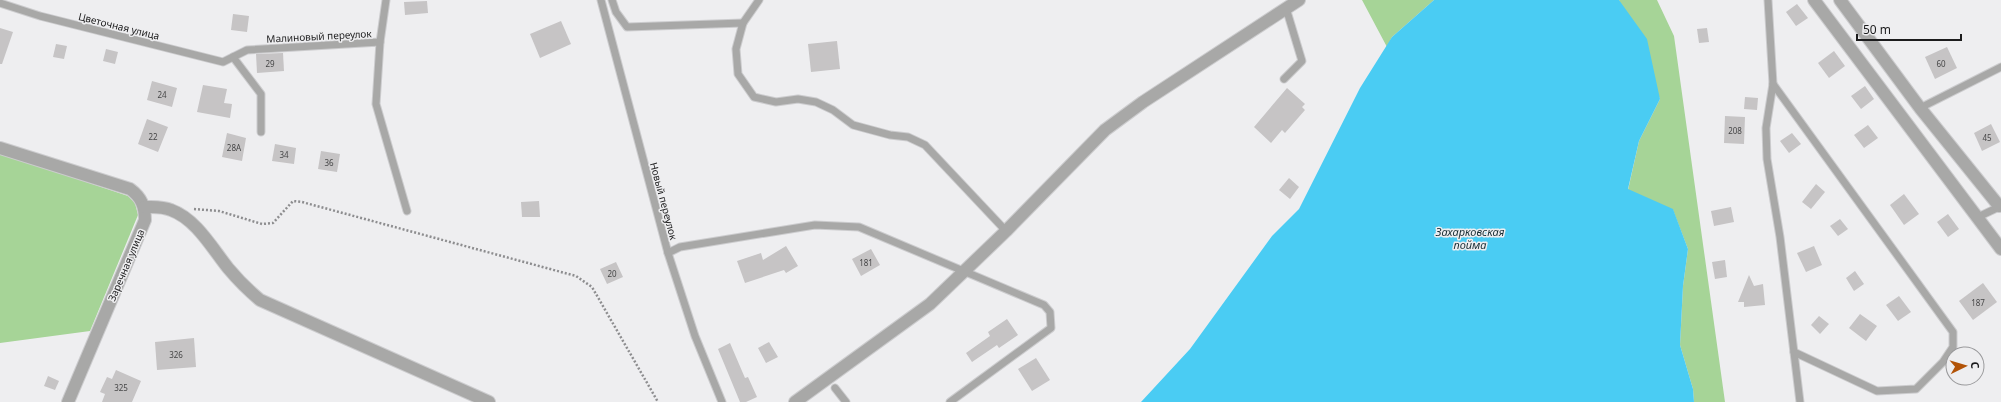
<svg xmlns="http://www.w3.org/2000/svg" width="2001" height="402" font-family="'Noto Sans',sans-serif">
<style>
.green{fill:#a6d497}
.water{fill:#4accf3}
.building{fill:#c6c4c5}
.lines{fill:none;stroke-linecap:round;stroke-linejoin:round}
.lane-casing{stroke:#ccccce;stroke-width:9}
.street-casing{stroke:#ccccce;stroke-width:14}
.path{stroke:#8d8d8f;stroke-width:2.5;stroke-dasharray:2 2;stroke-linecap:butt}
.lane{stroke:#a8a8a7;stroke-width:7}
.street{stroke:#a8a8a7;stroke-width:12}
.labels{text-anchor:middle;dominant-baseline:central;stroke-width:3;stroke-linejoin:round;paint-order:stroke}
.number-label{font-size:8px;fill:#464647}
.street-label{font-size:10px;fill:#1c1c1d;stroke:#eeeef0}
.water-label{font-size:11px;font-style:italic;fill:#172d34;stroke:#eeeef0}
</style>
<rect width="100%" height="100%" fill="#eeeef0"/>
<!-- green -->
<g class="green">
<polygon points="1362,0 1434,0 1392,37 1387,47"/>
<polygon points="1619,0 1657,0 1674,36 1725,402 1694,402 1693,389 1680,345 1683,286 1688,249 1673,210 1628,190 1639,141 1660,99"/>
<polygon points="0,153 128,196 135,203 138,215 90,331 0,343"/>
</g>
<!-- water -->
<polygon class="water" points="1434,0 1619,0 1647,39 1660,99 1639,141 1628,189 1673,209 1688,249 1683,286 1680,345 1693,389 1694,402 1141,402 1190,349 1272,236 1299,209 1360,88 1392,37"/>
<!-- building -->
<g class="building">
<polygon points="427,1 428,13 405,15 404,2"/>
<polygon points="1797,4 1808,18 1796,26 1786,12"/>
<polygon points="233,14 249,16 247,32 231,30"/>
<polygon points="561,21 571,44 540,58 530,34"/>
<polygon points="0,28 13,32 2,64 0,64"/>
<polygon points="1707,28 1709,42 1699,43 1697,29"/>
<polygon points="837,41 840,69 811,72 808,44"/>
<polygon points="56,44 67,46 64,59 53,57"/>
<polygon points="1947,47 1957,68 1935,79 1925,57"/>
<polygon points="106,49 118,52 115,64 103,61"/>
<polygon points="1834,51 1845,66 1829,78 1818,63"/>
<polygon points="283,53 284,71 257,73 256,54"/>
<polygon points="152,81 177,88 172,107 147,100"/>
<polygon points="203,85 227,89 224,103 232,104 230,118 197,112"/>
<polygon points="1865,86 1874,99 1861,109 1851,96"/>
<polygon points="1287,88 1305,104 1302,107 1305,110 1285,133 1282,130 1271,143 1254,127"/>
<polygon points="1745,97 1758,98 1757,110 1744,109"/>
<polygon points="1725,116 1745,117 1744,144 1724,143"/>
<polygon points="147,119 168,127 158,152 138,144"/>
<polygon points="1991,124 2000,142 1982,151 1974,133"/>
<polygon points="1868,125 1878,138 1864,148 1854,135"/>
<polygon points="227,133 246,138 242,161 222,157"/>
<polygon points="1792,133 1801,144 1789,153 1780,141"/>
<polygon points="275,144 296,148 294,164 272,161"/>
<polygon points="321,151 340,154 337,172 318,169"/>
<polygon points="1289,178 1299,187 1290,199 1279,190"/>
<polygon points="1816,184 1825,192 1811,209 1802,202"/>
<polygon points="1904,194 1919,214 1904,225 1890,205"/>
<polygon points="539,201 540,217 522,217 521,202"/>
<polygon points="1731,207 1734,222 1714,226 1711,211"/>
<polygon points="1948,214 1959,229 1948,237 1937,222"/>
<polygon points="1840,219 1848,229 1838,236 1830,226"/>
<polygon points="786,246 798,266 786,273 784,270 745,283 737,261 761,253 763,260"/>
<polygon points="1814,246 1822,265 1806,272 1797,253"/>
<polygon points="871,249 880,265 861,276 852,259"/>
<polygon points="1725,260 1727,277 1715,279 1712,262"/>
<polygon points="616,262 623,277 607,284 600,269"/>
<polygon points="1855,271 1864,284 1854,291 1846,278"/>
<polygon points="1749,275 1754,286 1763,284 1765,305 1744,307 1744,302 1738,302"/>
<polygon points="1983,283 1997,302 1973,320 1959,301"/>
<polygon points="1899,296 1911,312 1898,321 1886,305"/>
<polygon points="1860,314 1877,326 1866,341 1849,328"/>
<polygon points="1819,316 1829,324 1820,334 1811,325"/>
<polygon points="1007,319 1018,335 999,348 997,345 972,362 966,353 990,336 988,332"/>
<polygon points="194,338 196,367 157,370 155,342"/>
<polygon points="769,342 778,357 766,363 758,348"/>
<polygon points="730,343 745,378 748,377 757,397 746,402 740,402 718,349"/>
<polygon points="1036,358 1050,380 1032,391 1018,369"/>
<polygon points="116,370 141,381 132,402 102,402 105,394 100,392 107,377 112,379"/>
<polygon points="48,376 59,381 55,390 44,386"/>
</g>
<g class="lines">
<!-- lane casing -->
<g class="lane-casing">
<g id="lane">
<polyline points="601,0 668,253 695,336 722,402"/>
<polyline points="612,0 616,12 627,27 743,23 736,49 738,74 754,97 776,102 798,99 816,102 833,110 853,125 890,135 908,137 925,145 1006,231"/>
<polyline points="1768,0 1773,84 1766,128 1767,159 1780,237 1800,402"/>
<polyline points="0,3 40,16 223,62 247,50 380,42 376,104 407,211"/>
<polyline points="743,23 759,0"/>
<polyline points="380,42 386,0"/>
<polyline points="233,57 261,94 261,132"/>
<polyline points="1284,79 1302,61 1286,8"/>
<polyline points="1773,84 1953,332 1953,347 1943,362 1916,389 1877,391 1794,352"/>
<polyline points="1920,108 2001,67"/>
<polyline points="1978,217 2001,206"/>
<polyline points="668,253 680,247 815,225 859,227 1044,305 1050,312 1051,328 950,402"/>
<polyline points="835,388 846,402"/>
</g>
</g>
<!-- street casing -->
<g class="street-casing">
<g id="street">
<polyline points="1814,0 2001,249"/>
<polyline points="1840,0 1920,108 1999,206"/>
<path d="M0 148 130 189C141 197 145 206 145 220L68 402"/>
<path d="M144 207C153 207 162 206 171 210 196 219 212 248 228 268 238 280 248 290 260 300L489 402"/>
<polyline points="795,402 930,304 1006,231 1105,130 1143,102 1299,0"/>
</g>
</g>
<!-- path -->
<polyline class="path" points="194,209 219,211 262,224 273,223 293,201 302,202 576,276 592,287 658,402"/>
<!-- lane -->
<use href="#lane" class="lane"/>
<!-- street -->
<use href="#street" class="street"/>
</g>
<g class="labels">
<!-- number labels -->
<g class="number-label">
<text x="270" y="63">29</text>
<text x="1941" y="63">60</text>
<text x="162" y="94">24</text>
<text x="1735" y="130">208</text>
<text x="153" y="136">22</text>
<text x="1987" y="137">45</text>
<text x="234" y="147">28А</text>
<text x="284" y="154">34</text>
<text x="329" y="162">36</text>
<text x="866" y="262">181</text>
<text x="612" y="273">20</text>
<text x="1978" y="302">187</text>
<text x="176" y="354">326</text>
<text x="121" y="387">325</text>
</g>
<!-- street labels -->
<g class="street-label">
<text transform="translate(119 26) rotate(14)">Цветочная улица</text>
<text transform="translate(319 36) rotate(-3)">Малиновый переулок</text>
<text transform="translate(664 201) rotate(75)">Новый переулок</text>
<text transform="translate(126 265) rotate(-67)">Заречная улица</text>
</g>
<!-- water labels -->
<g class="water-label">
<text x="1470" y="231">Захарковская<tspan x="1470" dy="13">пойма</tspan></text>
</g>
</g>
<!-- north arrow -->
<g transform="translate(1965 366) rotate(85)"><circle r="19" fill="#eeeef0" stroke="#9a9a9c"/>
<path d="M0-3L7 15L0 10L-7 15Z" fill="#b25307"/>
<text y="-6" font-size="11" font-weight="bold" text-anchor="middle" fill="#1c1c1d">С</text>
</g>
<!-- scale -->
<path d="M1857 34v6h104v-6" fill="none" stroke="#1c1c1d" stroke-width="2"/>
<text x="1863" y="34" font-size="12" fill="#1c1c1d" stroke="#eeeef0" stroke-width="3" paint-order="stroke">50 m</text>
</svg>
